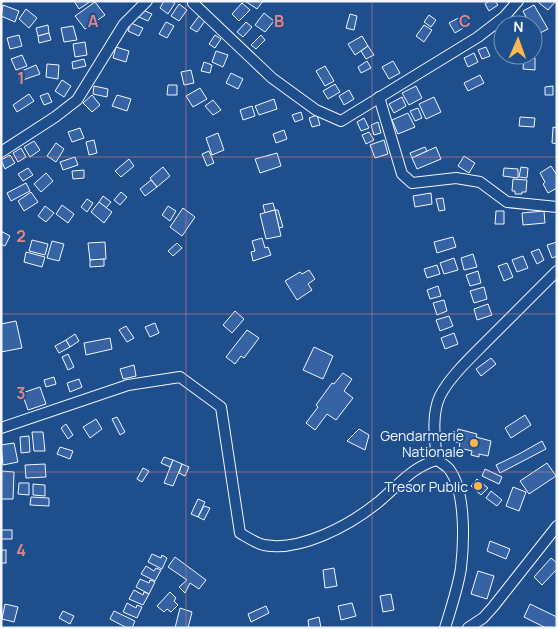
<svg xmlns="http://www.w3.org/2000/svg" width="558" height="629" font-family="Manrope,sans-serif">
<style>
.building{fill:#3563a3;stroke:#f2f6ff}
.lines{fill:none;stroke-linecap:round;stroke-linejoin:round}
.minor-casing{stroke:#f2f6ff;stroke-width:12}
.minor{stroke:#1f4e8c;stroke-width:10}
.grid{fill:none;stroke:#e38589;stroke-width:1;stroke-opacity:0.55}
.poi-dot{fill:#ffb74d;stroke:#1f4e8c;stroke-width:2}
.labels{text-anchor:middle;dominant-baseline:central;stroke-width:4;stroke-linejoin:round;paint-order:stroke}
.poi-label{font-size:14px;fill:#f2f6ff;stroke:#1f4e8c;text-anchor:end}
.grid-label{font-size:16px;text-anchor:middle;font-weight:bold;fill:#e38589;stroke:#1f4e8c;stroke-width:4;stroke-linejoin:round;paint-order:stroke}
</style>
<rect width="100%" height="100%" fill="#1f4e8c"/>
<!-- building -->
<g class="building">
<polygon points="74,1 91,1 79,9"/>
<polygon points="164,1 172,1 175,3 168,14 160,8"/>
<polygon points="245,1 263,1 257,9"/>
<polygon points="489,1 495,1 498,5 489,11 485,4"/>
<polygon points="540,1 556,1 548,10 539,3"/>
<polygon points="95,2 105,15 85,29 75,16"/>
<polygon points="242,3 250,10 239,21 232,14"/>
<polygon points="179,4 187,10 179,21 171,16"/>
<polygon points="3,5 19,11 15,22 1,16"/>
<polygon points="534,5 548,29 536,35 533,29 533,25 530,25 523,11"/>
<polygon points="26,9 37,18 29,28 19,19"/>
<polygon points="143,10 152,14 148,21 139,17"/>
<polygon points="264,13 274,21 265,32 255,25"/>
<polygon points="350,14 357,16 354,30 346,28"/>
<polygon points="429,15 436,20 431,27 424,22"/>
<polygon points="464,15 470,24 455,33 449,23"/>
<polygon points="199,16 205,21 197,32 190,28"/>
<polygon points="166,22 174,26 167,38 159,34"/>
<polygon points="246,22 252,27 243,37 237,32"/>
<polygon points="131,23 143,28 139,36 128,31"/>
<polygon points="48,25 49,33 38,36 36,28"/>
<polygon points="424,25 432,30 424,42 416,36"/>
<polygon points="73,26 77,40 64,42 61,28"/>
<polygon points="49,33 51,40 39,43 38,36"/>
<polygon points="19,35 22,46 10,49 7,38"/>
<polygon points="215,35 221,39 215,48 209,44"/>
<polygon points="261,35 265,40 256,49 251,45"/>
<polygon points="362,36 368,46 355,55 348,44"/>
<polygon points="85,42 87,55 75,57 73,44"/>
<polygon points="368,46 374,55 366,59 361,51"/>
<polygon points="116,47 129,51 126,62 113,58"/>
<polygon points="486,47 490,56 482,59 478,50"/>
<polygon points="216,51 228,55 223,67 212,62"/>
<polygon points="474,53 478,62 468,67 464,58"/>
<polygon points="22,55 27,66 16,70 11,59"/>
<polygon points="524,57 535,58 535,70 523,69"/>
<polygon points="84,59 86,66 73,69 72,62"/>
<polygon points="367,61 371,68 361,73 358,67"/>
<polygon points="393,61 400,73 389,79 382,67"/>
<polygon points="204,62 212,65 210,73 201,71"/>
<polygon points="47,64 59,65 58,79 46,77"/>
<polygon points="36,65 40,74 20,81 17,73"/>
<polygon points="325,66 334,81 325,86 316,71"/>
<polygon points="191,70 194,83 184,85 181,72"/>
<polygon points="231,73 243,79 238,89 226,83"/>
<polygon points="480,75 484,83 468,91 464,83"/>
<polygon points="62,80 71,86 64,97 55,91"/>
<polygon points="335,84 340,92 328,99 323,91"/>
<polygon points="168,85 177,85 177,95 167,95"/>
<polygon points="94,86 108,89 107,97 93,94"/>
<polygon points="416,86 422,98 409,105 402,93"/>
<polygon points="553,86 553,95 545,95 545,87"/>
<polygon points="200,88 207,99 193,107 186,96"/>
<polygon points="349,90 354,99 344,105 339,96"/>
<polygon points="48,93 52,102 44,105 40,96"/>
<polygon points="29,94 34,101 17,112 13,105"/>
<polygon points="92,95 100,105 92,112 83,103"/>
<polygon points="117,95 131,99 127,111 112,106"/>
<polygon points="402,97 406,106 394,113 389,104"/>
<polygon points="434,97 441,112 426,119 419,104"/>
<polygon points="274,99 277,109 259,115 255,106"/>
<polygon points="213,100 221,110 213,115 205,106"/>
<polygon points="252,106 255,116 243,120 240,110"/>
<polygon points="418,108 422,118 415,121 410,111"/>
<polygon points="301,112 303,119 295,122 292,115"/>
<polygon points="408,113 415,127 398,134 392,120"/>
<polygon points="317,115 320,125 312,127 309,118"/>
<polygon points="520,117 535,118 534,127 519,126"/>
<polygon points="364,118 369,128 361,131 357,122"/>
<polygon points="378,122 381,133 374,135 371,125"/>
<polygon points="553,127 557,128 557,144 552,143"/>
<polygon points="80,128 84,138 72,142 68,132"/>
<polygon points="284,130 287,139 276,143 273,134"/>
<polygon points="369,132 374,140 366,144 362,135"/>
<polygon points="218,133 224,150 212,155 206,138"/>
<polygon points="94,140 97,153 89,155 86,142"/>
<polygon points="384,140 388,154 375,158 370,145"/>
<polygon points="34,141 40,150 30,157 24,147"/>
<polygon points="56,143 64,149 56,162 47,156"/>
<polygon points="425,147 427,151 412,158 410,153"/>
<polygon points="436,147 441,159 417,169 412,158"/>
<polygon points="21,148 26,157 18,162 13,153"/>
<polygon points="209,151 214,163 207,166 202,154"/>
<polygon points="277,153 281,166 260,173 255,159"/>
<polygon points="10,155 15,163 5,169 1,160"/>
<polygon points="464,156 475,163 469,173 458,166"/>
<polygon points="75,157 78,165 63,170 60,162"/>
<polygon points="129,159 134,166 121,177 115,171"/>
<polygon points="551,166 557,175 557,188 548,193 543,184 545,182 540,173"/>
<polygon points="163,167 170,176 157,187 150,178"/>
<polygon points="521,167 528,168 527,178 519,177"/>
<polygon points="28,168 33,175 23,181 18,174"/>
<polygon points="504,168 518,169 518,178 503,176"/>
<polygon points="84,170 84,178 73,179 72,171"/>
<polygon points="46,173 53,181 41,192 34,184"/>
<polygon points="513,179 527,180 526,192 522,192 522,194 515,194 515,191 512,191"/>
<polygon points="151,180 157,187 145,196 140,189"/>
<polygon points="26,183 30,191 11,201 7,193"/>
<polygon points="31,192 38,202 24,211 18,201"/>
<polygon points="121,192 127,197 120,205 114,200"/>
<polygon points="431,193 432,204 415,207 413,196"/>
<polygon points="103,196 111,202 106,208 99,202"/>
<polygon points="443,198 445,210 439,211 436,199"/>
<polygon points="87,199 93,203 87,212 81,207"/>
<polygon points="99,202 112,212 104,223 91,212"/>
<polygon points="273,203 275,210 265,213 263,205"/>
<polygon points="62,205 74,214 68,223 56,214"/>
<polygon points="45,206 54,213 46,222 38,216"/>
<polygon points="168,206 176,211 170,221 162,215"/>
<polygon points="183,208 195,217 182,236 170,227"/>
<polygon points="275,210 278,210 283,227 279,228"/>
<polygon points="275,210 281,236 266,239 260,214"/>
<polygon points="496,211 504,211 504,224 495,224"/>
<polygon points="544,211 545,223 523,225 522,213"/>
<polygon points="1,231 10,236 5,246 1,244"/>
<polygon points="453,237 456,247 437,253 434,242"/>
<polygon points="262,238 265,248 268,247 271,255 253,261 251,252 255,251 252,241"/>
<polygon points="32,240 48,244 45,255 29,251"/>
<polygon points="52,241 64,244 59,261 47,258"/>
<polygon points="105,242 106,259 90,260 88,243"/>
<polygon points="557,242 557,256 552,258 547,245"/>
<polygon points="177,243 182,248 173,256 168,251"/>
<polygon points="539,249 544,260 537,264 531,252"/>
<polygon points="26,252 45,257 42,267 24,262"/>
<polygon points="473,254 477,267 464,270 461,258"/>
<polygon points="523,256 528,268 517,272 512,260"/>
<polygon points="454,258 458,270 444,274 440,263"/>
<polygon points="104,259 104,266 90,267 90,260"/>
<polygon points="507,263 513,277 504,281 498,266"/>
<polygon points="437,265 440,274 427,278 424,269"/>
<polygon points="309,270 315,279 308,284 312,290 297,300 285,281 300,272 302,274"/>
<polygon points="478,271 481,283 470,286 466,275"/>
<polygon points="438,286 441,296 430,299 427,290"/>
<polygon points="484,287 487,299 474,303 470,291"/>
<polygon points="444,300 447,311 437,315 433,303"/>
<polygon points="488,304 492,315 477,320 474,309"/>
<polygon points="235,311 244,319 232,333 223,325"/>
<polygon points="449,316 453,326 440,331 436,320"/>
<polygon points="16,321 22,348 1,352 1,324"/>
<polygon points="155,323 159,333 150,337 145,327"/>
<polygon points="126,326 134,338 127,342 119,330"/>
<polygon points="247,330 259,338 244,358 241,356 235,364 226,357"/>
<polygon points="454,333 458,344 445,349 441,338"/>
<polygon points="75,334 79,341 70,347 66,340"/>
<polygon points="110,338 112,349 86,355 84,343"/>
<polygon points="66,340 70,347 59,353 55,346"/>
<polygon points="314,347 333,356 323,379 303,370"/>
<polygon points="68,354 74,367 68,370 62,357"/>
<polygon points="491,358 496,364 481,376 476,369"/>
<polygon points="134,365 136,376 123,379 120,369"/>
<polygon points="343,373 352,379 344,391 353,398 336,420 327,414 315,430 306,423 318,407 316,405 332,383 334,384"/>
<polygon points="54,377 56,384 46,387 44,380"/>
<polygon points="79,379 82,387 70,392 67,383"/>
<polygon points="40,387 46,404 28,410 22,393"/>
<polygon points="525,415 531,425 511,438 505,428"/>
<polygon points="117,417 125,432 120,435 112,419"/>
<polygon points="96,419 102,429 90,438 83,427"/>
<polygon points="66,424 73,435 68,439 61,428"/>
<polygon points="359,429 369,435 365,450 347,441"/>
<polygon points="458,429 477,434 476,437 491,441 488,456 479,454 479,457 471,455 472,451 459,448 460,443 455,442"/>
<polygon points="32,432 43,432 45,451 34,451"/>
<polygon points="29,436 30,452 21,453 20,437"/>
<polygon points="542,441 546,449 500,473 496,465 519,454"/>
<polygon points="14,443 18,462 3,465 1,445"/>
<polygon points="60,447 73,451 70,459 57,454"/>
<polygon points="164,457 173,460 170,467 161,463"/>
<polygon points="173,460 182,464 173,486 164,483"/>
<polygon points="547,463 556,476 529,494 520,481"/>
<polygon points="45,464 46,477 26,478 25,465"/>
<polygon points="182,464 189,467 185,476 179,473"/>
<polygon points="143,468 149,471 142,482 137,479"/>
<polygon points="485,469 502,477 499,484 482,476"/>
<polygon points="1,471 14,472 13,499 1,499"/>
<polygon points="477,479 488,488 481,495 471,486"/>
<polygon points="19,483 29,483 29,495 18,494"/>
<polygon points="33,484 45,485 45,496 33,495"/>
<polygon points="513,487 526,492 519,511 506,506"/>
<polygon points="491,491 502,500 497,506 486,498"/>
<polygon points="31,497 49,498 49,506 30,505"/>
<polygon points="198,499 205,502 198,517 191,514"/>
<polygon points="204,506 210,508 204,520 198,517"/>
<rect x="1" y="530" width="11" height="9"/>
<polygon points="490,541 510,549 506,559 487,551"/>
<rect x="1" y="550" width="5" height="13"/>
<polygon points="152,554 161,558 162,555 167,558 162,569 148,562"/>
<polygon points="175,557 206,580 199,589 190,583 185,593 179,587 187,580 168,567"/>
<polygon points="551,558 557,563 557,569 542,585 534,577"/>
<polygon points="146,566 154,571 156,568 161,570 155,581 141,574"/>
<polygon points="334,568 337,586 325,588 323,570"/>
<polygon points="478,571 494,576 487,599 471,594"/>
<polygon points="140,579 149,583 150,580 155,582 149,594 136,587"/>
<polygon points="134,590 143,595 144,592 149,594 143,605 129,599"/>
<polygon points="170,592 176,598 174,601 178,605 171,612 167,609 164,612 157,606"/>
<polygon points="391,594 394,610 383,612 380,596"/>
<polygon points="127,603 136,608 137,605 142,607 137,618 123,612"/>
<polygon points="352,603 356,616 341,620 338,606"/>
<polygon points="5,604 18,607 14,622 2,619"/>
<polygon points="530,604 557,617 557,628 546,628 524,617"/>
<polygon points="266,606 269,613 251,622 248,614"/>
<polygon points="180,608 192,612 188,628 175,628"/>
<polygon points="63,611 74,616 70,624 59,618"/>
<polygon points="114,611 135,621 132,628 127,628 110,619"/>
<polygon points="319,617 321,628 309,628 308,620"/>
</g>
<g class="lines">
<!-- minor casing -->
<g class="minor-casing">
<g id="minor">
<polyline points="193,3 272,78 316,110 341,121 478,37 504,17 518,1"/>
<polyline points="379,97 402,174 412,183 456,178 480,182 507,202 557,207"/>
<polyline points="1,152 55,117 77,100 124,24 147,1"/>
<path d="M1 428 128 385 180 377 221 407 240 533C247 537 255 543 264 545 300 552 348 526 376 504 396 488 411 467 437 460 441 463 446 465 449 469 466 491 464 542 461 568 458 588 451 608 445 628"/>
<path d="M437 460C435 440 431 415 440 396 449 378 470 358 484 344 508 320 533 295 557 271"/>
<polyline points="468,628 483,618 493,607 557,526"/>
</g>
</g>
<!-- minor -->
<use href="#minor" class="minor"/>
</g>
<!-- grid -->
<path class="grid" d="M186 1V628M372 1V628M1 157H557M1 314H557M1 472H557"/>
<!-- markers -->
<g class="poi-dot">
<circle cx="474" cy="443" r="5"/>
<circle cx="478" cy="486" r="5"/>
</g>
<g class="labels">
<!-- poi labels -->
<g class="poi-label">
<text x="464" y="435">Gendarmerie<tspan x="464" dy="16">Nationale</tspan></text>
<text x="468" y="486">Tresor Public</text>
</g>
</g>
<g class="grid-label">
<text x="93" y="27">A</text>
<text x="279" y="27">B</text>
<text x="465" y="27">C</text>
<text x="21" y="84">1</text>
<text x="21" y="242">2</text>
<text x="21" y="399">3</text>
<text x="21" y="556">4</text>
</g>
<!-- border -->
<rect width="558" height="629" fill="none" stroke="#f2f6ff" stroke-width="5"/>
<!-- north arrow -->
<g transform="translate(518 40) rotate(2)"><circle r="24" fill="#1f4e8c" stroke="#7391ba"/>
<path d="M0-4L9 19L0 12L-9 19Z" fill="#ffb74d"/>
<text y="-8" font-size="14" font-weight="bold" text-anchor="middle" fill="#f2f6ff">N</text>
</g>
</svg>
